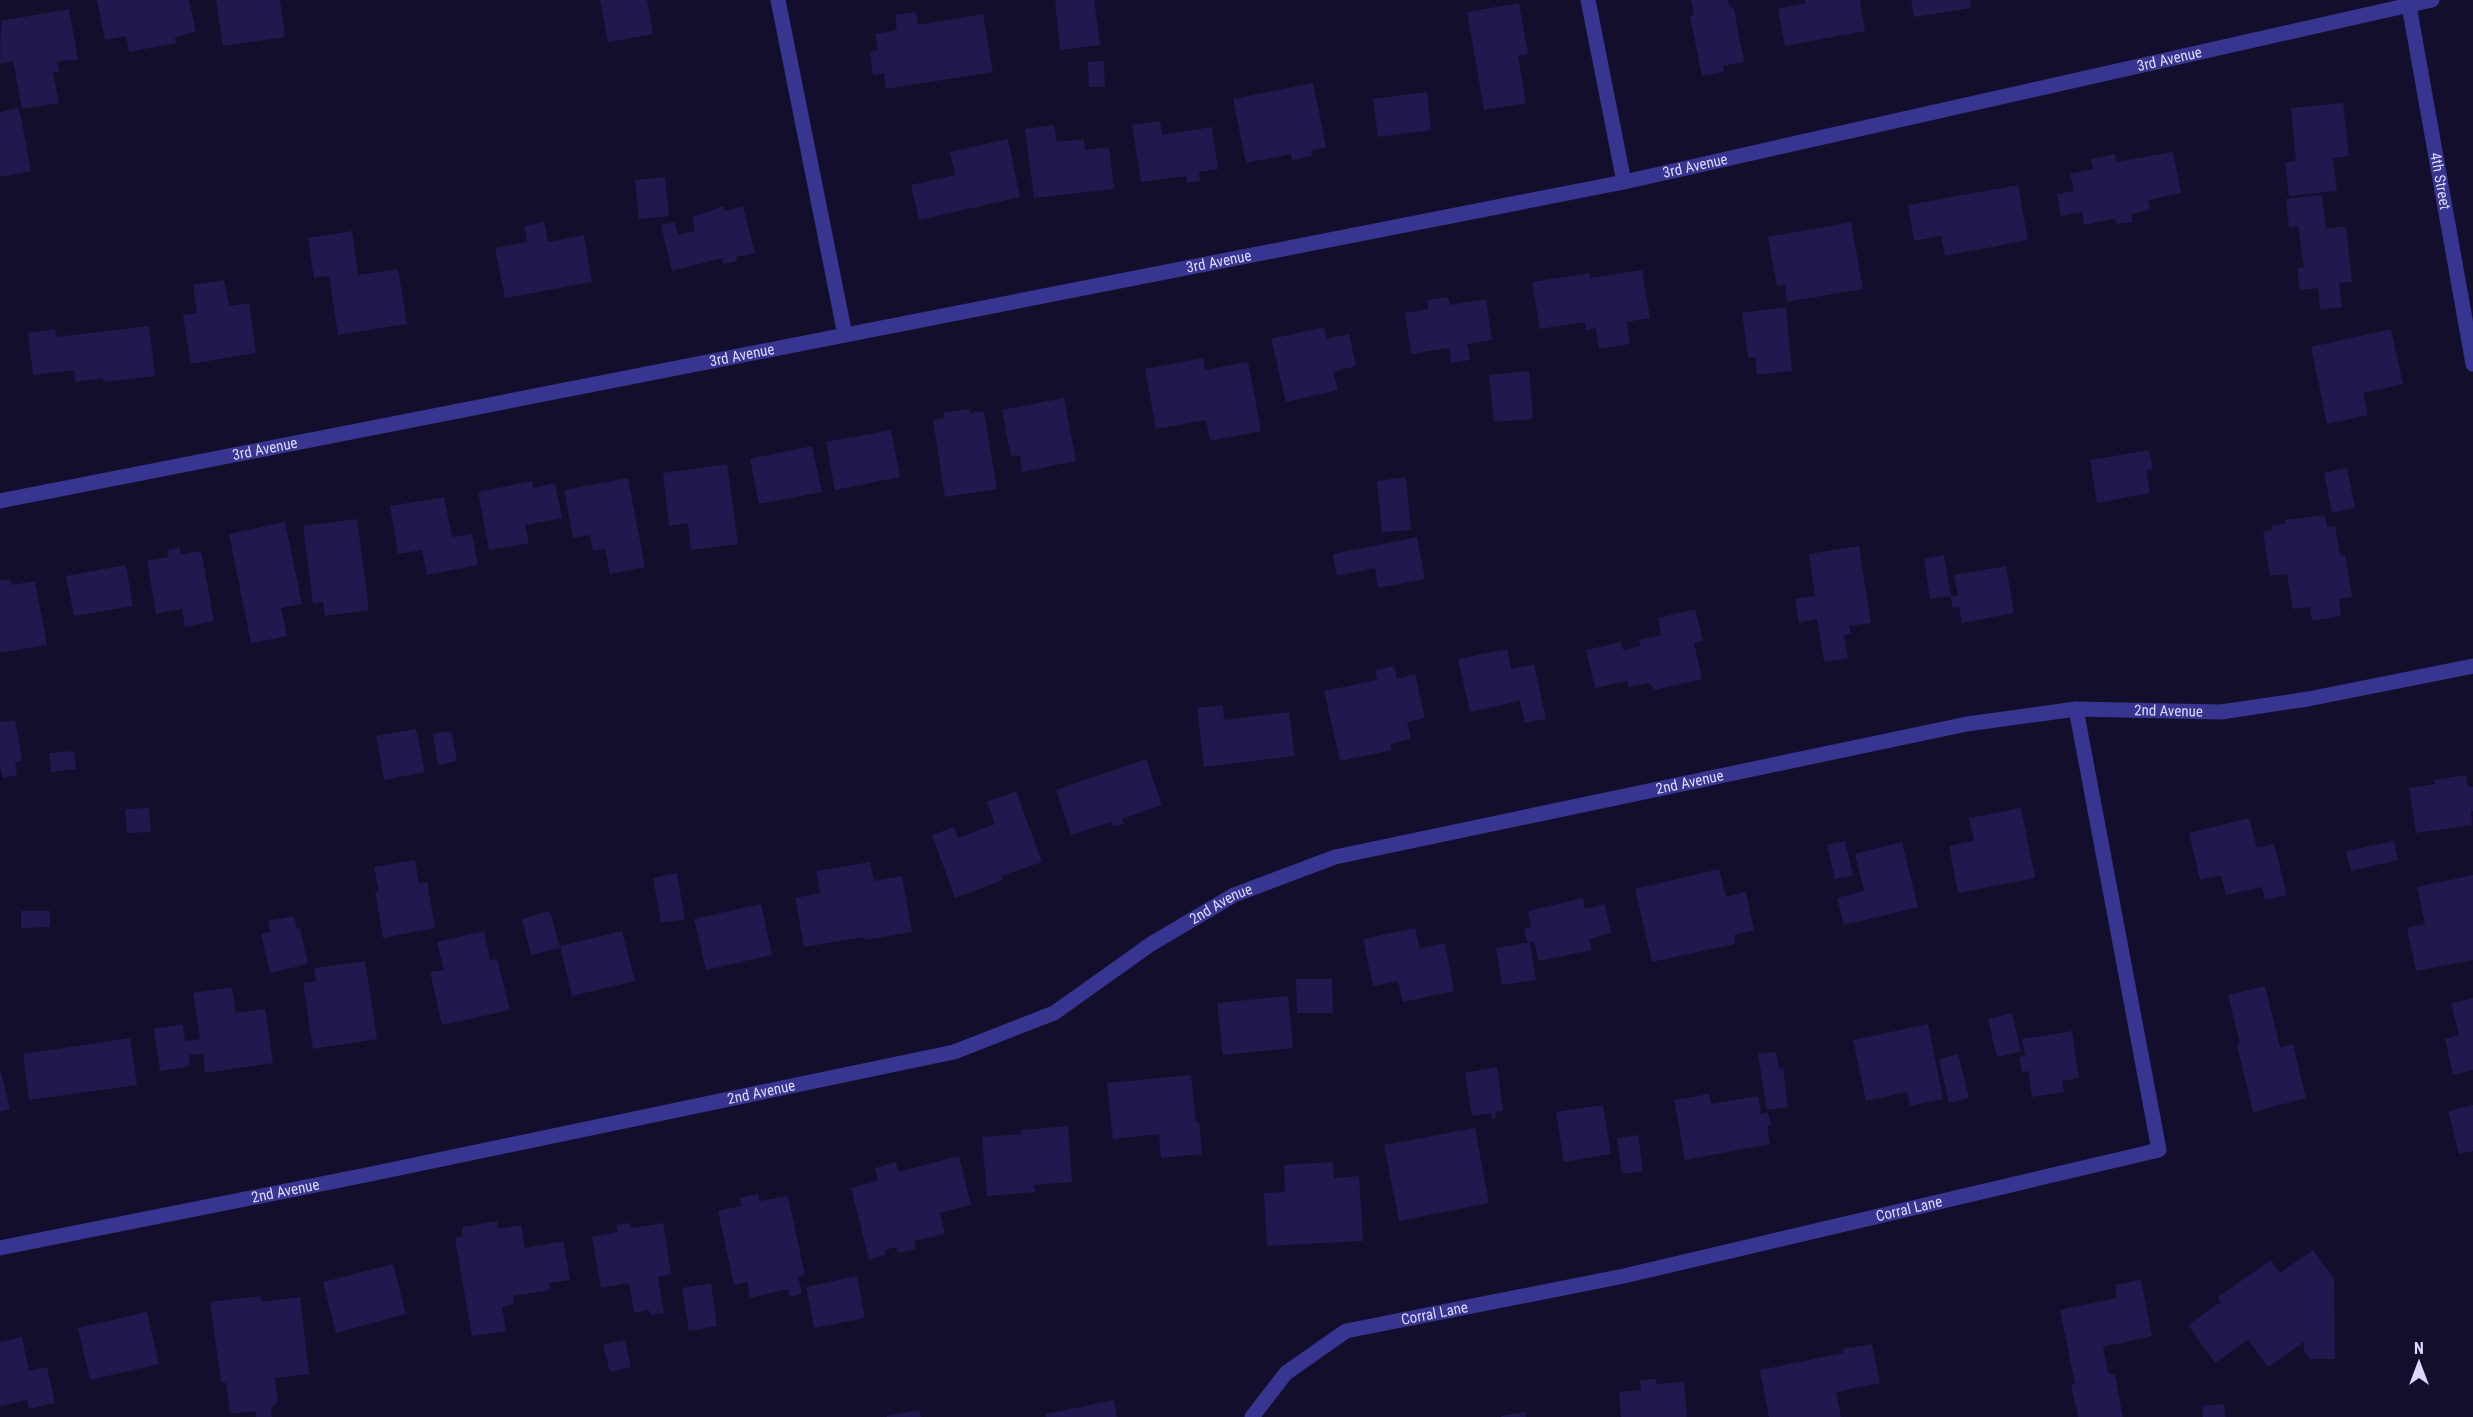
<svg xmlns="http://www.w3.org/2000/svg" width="2473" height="1417" font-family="'Roboto Condensed',sans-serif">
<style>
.building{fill:#22184e}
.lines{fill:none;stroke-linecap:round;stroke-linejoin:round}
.street{stroke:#37358f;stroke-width:15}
.labels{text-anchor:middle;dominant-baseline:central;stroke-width:6;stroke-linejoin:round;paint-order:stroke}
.street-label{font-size:15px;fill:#dcd8ff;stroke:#130e2b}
</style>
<rect width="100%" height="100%" fill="#130e2b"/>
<!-- building -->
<g class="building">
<polygon points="97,0 189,0 196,32 175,37 176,43 129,52 126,36 105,40"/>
<polygon points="216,0 280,0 285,37 223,46"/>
<polygon points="600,0 647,0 653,34 608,42"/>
<polygon points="1055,0 1094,0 1100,45 1060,50"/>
<polygon points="1691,0 1727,0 1729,6 1734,9 1744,62 1723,66 1724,72 1702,76 1690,16 1694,15"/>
<polygon points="1805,0 1860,0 1865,31 1785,46 1778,9 1806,3"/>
<polygon points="1911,0 1970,0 1971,8 1914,17"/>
<polygon points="1519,3 1528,54 1518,56 1526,103 1484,110 1467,12"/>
<polygon points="69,9 78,59 57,62 59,72 53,72 59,103 22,109 13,61 0,64 1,21"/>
<polygon points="916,12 918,25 983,14 993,72 886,89 884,73 873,75 870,52 878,50 875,34 897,30 895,15"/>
<polygon points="1104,61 1105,87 1089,87 1088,62"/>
<polygon points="1313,83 1326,147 1311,150 1312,156 1292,160 1291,154 1246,163 1233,99"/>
<polygon points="1427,92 1431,130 1378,137 1373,99"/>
<polygon points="2343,103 2349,156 2333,158 2337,191 2289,196 2285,163 2296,161 2291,108"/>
<polygon points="19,108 31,171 0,177 0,112"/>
<polygon points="1160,121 1162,135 1212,127 1218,169 1199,172 1200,181 1187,183 1186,176 1141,182 1132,125"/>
<polygon points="1054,125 1057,142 1084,139 1085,150 1109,147 1114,189 1034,198 1025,129"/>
<polygon points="1008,139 1020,197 919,220 911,185 955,175 950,152"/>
<polygon points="2173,152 2181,193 2148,200 2150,210 2131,214 2133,222 2117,224 2114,219 2084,225 2082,212 2061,216 2057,194 2074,191 2070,174 2093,169 2091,159 2115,154 2116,162"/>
<polygon points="665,177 669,216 639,219 635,180"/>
<polygon points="2018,185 2028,240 1945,256 1941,236 1914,241 1908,205"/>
<polygon points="2322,195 2326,229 2346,226 2352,282 2339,283 2342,307 2320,310 2318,288 2300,290 2297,269 2304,267 2298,226 2289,227 2286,199"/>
<polygon points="724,206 725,211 743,206 755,253 736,257 737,261 723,264 722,258 672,271 661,225 675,222 678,235 695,231 692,217"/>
<polygon points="544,222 548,242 584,235 592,282 505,298 495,248 527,242 524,226"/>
<polygon points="1851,222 1863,289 1787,302 1785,285 1777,286 1768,237"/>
<polygon points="352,231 358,275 398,269 407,324 338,335 329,276 314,278 308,238"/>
<polygon points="1642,270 1650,318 1627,322 1630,344 1599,349 1596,328 1586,330 1585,322 1540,329 1532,282 1589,273 1590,278"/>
<polygon points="224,280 229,306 249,303 256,353 191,364 183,315 197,313 193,285"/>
<polygon points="1448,297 1450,305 1486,299 1492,340 1467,344 1470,360 1451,363 1449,348 1411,354 1405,313 1428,309 1427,300"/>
<polygon points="1786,307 1792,371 1757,375 1755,357 1748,357 1742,313"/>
<polygon points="149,326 155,376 103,382 103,378 75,382 74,370 33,375 28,333 55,329 56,337"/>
<polygon points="1324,327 1327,339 1349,334 1356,366 1333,372 1338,390 1286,402 1271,339"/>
<polygon points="2391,329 2403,384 2363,393 2368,415 2327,424 2311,347"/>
<polygon points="1203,358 1205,370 1248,362 1261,431 1210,441 1206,420 1156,429 1145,369"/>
<polygon points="1529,371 1533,419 1494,422 1489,375"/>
<polygon points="1064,398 1076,461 1022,472 1020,455 1011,457 1002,410"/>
<polygon points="969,409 970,413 984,411 997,489 945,497 933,420 944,418 943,413"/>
<polygon points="891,430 900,477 835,490 826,442"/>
<polygon points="812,446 822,492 759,504 750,459"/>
<polygon points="2149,450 2153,469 2146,470 2150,493 2097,503 2090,460"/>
<polygon points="727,464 738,544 691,550 688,523 669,526 663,473"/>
<polygon points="2347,468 2355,508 2332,513 2324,473"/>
<polygon points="1406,477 1411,530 1382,532 1377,481"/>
<polygon points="628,478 645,567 610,574 605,548 593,551 590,535 573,538 564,490"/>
<polygon points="532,481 533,488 555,483 562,518 525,525 529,543 489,550 478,492"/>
<polygon points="444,497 452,537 472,534 478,565 427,575 422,550 398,554 390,506"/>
<polygon points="2325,515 2327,527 2335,526 2340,556 2345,555 2352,597 2339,599 2341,616 2312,621 2310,607 2293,609 2287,574 2270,576 2263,532 2272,530 2272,526 2285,524 2285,520"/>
<polygon points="357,519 369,610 325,616 323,602 313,603 303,526"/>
<polygon points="285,522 302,604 281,608 287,636 251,643 229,534"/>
<polygon points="1417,537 1425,579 1378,588 1375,568 1337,576 1333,554"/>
<polygon points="1859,546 1871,623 1849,626 1851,634 1844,635 1848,658 1824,662 1817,619 1799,623 1795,599 1815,596 1809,554"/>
<polygon points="180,547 181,555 201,551 214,621 185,627 182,609 156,614 147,561 168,557 167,550"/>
<polygon points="1944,555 1951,596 1930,599 1924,559"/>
<polygon points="126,565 133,606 74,616 66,576"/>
<polygon points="2006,566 2014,613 1962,623 1959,607 1953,608 1950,596 1958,595 1954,575"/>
<polygon points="11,579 12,585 35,581 47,645 0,653 0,580"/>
<polygon points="1695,609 1703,641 1694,643 1702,679 1655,690 1649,683 1629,687 1627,681 1595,688 1586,650 1621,642 1623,650 1641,646 1639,640 1661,635 1658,618"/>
<polygon points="1507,649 1511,669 1534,664 1546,719 1525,723 1520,701 1470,712 1458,659"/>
<polygon points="1394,666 1397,679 1415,674 1425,718 1407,722 1411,739 1390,744 1392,750 1340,761 1324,691 1377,680 1375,670"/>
<polygon points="1223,705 1224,720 1289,712 1295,756 1204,767 1197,708"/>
<polygon points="15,720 22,760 15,763 17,775 3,778 0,767 0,722"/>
<polygon points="416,729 425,772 384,780 376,736"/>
<polygon points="451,731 457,761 438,765 433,734"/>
<polygon points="74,751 76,769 51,772 49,753"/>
<polygon points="1146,759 1162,805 1122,819 1124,824 1113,827 1111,822 1071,835 1056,790"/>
<polygon points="2466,775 2468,787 2473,787 2473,811 2471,811 2472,825 2416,833 2409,788 2435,784 2434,780"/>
<polygon points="1016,791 1042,862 1001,876 1003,880 955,898 932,835 954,827 958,838 995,824 987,802"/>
<polygon points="149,808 151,832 127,833 125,809"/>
<polygon points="2021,808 2035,878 1958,893 1949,846 1974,841 1969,818"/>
<polygon points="2249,818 2257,848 2274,844 2287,895 2265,900 2262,887 2226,895 2221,875 2200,880 2189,833"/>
<polygon points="1845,841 1853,876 1835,879 1827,845"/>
<polygon points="2394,841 2398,860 2351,871 2346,851"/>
<polygon points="1902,842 1918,907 1844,925 1837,898 1864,891 1855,854"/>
<polygon points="415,860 419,884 427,882 435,928 383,938 375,891 379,891 374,867"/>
<polygon points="870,862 874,881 902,876 912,932 864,940 865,937 804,947 795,898 820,893 816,871"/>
<polygon points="1719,869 1726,897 1746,892 1754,930 1734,935 1735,944 1652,962 1635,889"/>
<polygon points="677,873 685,919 661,923 653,878"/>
<polygon points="2473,875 2473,960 2416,971 2407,928 2425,924 2417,887"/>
<polygon points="1583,898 1585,909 1605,904 1611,933 1589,939 1592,950 1538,961 1535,943 1527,941 1524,929 1531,928 1528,911"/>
<polygon points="761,904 772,955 706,970 694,919"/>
<polygon points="21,911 50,911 50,927 21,928"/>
<polygon points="550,911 560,948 531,955 522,919"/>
<polygon points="294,916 297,929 300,928 308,964 270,973 261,934 271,932 268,921"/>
<polygon points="1415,928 1420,948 1445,943 1454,991 1403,1002 1398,981 1373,986 1363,939"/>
<polygon points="484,931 490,960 497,959 510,1010 442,1025 430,972 444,970 437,942"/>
<polygon points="622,931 635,981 572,996 560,946"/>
<polygon points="1530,942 1536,980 1502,985 1496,948"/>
<polygon points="365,961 377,1039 313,1049 303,983 316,981 314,968"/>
<polygon points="1296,979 1332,979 1333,1013 1297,1013"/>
<polygon points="2265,986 2280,1047 2293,1044 2306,1098 2253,1112 2237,1045 2240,1044 2228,995"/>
<polygon points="232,987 236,1013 265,1009 273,1063 205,1073 203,1054 189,1055 190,1066 160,1071 154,1029 183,1024 185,1041 200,1039 193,993"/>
<polygon points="1288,996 1293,1048 1223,1055 1217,1003"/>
<polygon points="2473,998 2473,1070 2453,1075 2445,1039 2459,1035 2451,1003"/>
<polygon points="2012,1013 2021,1052 1997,1057 1988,1019"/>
<polygon points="1928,1024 1943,1099 1910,1106 1907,1092 1866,1101 1853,1040"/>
<polygon points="2072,1031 2079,1078 2062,1081 2064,1092 2032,1097 2028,1071 2022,1072 2019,1057 2025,1056 2022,1039"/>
<polygon points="130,1038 137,1085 29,1100 23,1054"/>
<polygon points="1776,1052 1779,1069 1783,1068 1788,1107 1767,1110 1758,1054"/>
<polygon points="1958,1054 1969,1098 1949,1103 1939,1059"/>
<polygon points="1497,1067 1503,1111 1495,1112 1496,1117 1492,1119 1491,1113 1472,1116 1465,1073"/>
<polygon points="0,1069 10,1109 0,1111"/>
<polygon points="1191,1075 1196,1123 1199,1122 1202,1154 1161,1158 1159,1134 1113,1139 1107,1083"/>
<polygon points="1709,1094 1711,1104 1758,1096 1761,1114 1768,1112 1771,1125 1767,1127 1770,1144 1685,1160 1674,1100"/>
<polygon points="1603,1105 1611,1154 1564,1162 1556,1112"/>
<polygon points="2473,1105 2473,1151 2459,1154 2448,1111"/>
<polygon points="1068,1126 1072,1182 1034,1185 1035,1192 987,1196 982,1137 1021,1134 1021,1130"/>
<polygon points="1475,1128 1489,1203 1399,1221 1384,1145"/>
<polygon points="1638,1135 1643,1171 1622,1174 1617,1138"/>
<polygon points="959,1156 971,1205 940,1213 945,1234 914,1241 916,1249 898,1253 896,1247 885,1250 886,1255 869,1260 851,1188 878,1181 875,1168 896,1162 898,1172"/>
<polygon points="1333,1162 1334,1178 1359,1176 1363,1241 1267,1246 1264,1193 1285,1192 1284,1165"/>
<polygon points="758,1194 760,1201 788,1196 805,1275 798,1276 802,1294 790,1297 788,1289 750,1298 747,1282 734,1285 718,1211 742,1206 740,1198"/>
<polygon points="497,1221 498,1229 521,1225 525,1248 563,1241 570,1280 549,1283 550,1290 513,1296 514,1304 502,1307 506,1331 472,1336 455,1238 463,1236 462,1227"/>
<polygon points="629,1223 632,1228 663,1223 671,1274 658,1277 664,1313 650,1315 649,1310 634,1313 629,1283 601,1288 592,1237 618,1232 616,1225"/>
<polygon points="2313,1250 2334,1279 2335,1359 2310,1359 2304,1351 2304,1342 2268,1367 2248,1340 2215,1363 2188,1325 2221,1302 2218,1297 2271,1260 2280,1273"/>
<polygon points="393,1264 406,1314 336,1333 323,1282"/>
<polygon points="857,1276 865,1318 814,1328 806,1287"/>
<polygon points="2141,1280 2152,1336 2103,1347 2108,1373 2115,1375 2123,1417 2078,1417 2071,1385 2075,1384 2060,1310 2117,1298 2115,1285"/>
<polygon points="711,1283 717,1326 689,1331 682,1288"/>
<polygon points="261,1296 262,1302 300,1297 309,1374 275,1378 278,1402 271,1408 272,1417 256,1417 256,1411 230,1414 226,1383 221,1382 210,1302"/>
<polygon points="147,1312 159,1364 90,1380 78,1328"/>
<polygon points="22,1337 29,1371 47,1367 55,1403 29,1409 27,1400 0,1406 0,1342"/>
<polygon points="625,1340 631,1367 610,1372 603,1345"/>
<polygon points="1872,1344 1880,1383 1836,1392 1841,1417 1769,1417 1760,1370 1843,1353 1843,1349"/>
<polygon points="1656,1379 1656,1384 1684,1382 1687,1417 1621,1417 1619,1392 1641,1390 1640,1380"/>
<polygon points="1114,1400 1117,1417 1046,1417 1046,1414"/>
<polygon points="2224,1404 2225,1417 2203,1417 2202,1406"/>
<polygon points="919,1410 921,1417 887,1417 887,1416"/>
<polygon points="1525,1412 1526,1417 1501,1417 1501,1416"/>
</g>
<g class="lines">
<!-- street -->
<g class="street">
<polyline points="778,0 845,335"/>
<polyline points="1588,0 1624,182"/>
<path id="s1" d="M2408 0 2473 364"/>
<path id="s2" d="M0 501 1624 182 2432 0"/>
<path id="s3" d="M0 1248 366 1175 954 1052 1054 1013 1151 944 1234 895 1335 857 1967 724 2076 709 2221 712 2308 699 2473 666"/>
<path id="s4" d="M1252 1417 1286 1373 1346 1331 1624 1276 2159 1150 2076 709"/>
</g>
</g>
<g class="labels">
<!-- street labels -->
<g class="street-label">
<text stroke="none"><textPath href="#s2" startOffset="2214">3rd Avenue</textPath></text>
<text stroke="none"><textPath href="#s2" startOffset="1728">3rd Avenue</textPath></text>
<text stroke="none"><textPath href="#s1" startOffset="184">4th Street</textPath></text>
<text stroke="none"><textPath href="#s2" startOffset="1242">3rd Avenue</textPath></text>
<text stroke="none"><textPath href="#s2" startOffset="756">3rd Avenue</textPath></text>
<text stroke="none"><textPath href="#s2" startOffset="270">3rd Avenue</textPath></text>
<text stroke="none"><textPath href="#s3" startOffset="2253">2nd Avenue</textPath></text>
<text stroke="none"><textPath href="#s3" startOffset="1767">2nd Avenue</textPath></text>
<text stroke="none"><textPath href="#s3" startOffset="1281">2nd Avenue</textPath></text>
<text stroke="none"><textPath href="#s3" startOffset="777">2nd Avenue</textPath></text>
<text stroke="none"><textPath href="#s3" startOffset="291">2nd Avenue</textPath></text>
<text stroke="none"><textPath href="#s4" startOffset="705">Corral Lane</textPath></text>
<text stroke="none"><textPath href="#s4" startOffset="219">Corral Lane</textPath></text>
</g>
</g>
<!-- north arrow -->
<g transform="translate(2419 1363)" stroke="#130e2b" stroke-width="4.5" paint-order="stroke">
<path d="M0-4.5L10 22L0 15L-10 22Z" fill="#dcd8ff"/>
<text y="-9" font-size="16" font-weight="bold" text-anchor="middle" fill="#dcd8ff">N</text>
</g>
</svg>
